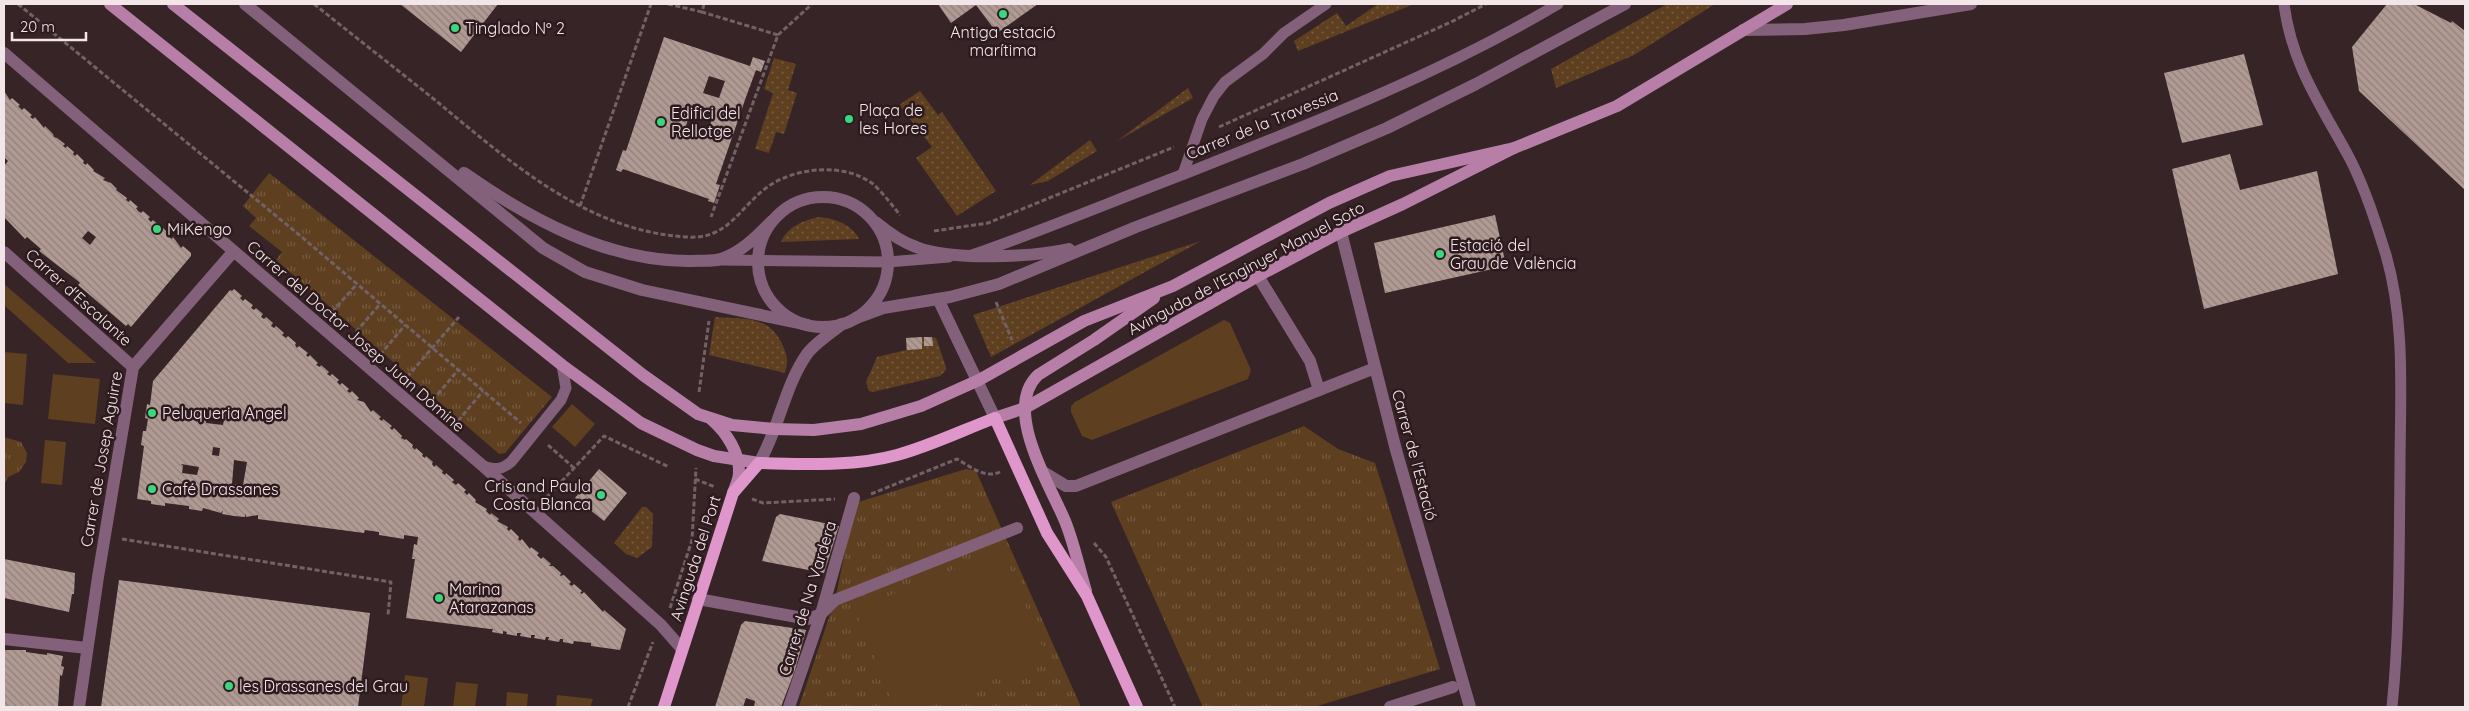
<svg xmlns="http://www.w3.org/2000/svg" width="2469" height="711" font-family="Quicksand,sans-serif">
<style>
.grass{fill:url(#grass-dots)}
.park{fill:url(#park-tufts)}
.garden{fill:#5e3f1f}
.building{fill:url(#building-back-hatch);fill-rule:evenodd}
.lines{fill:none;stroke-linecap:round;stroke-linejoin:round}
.path{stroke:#736265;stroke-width:3;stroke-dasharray:5 2.5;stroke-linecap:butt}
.service{stroke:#84617a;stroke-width:11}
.pedestrian{stroke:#84617a;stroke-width:12}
.minor{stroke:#84617a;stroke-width:12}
.secondary{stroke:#b77fa8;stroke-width:12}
.primary{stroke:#df96cb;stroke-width:12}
.poi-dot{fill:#3ad77f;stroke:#2c1a1e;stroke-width:2}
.labels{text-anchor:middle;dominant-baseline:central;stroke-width:5;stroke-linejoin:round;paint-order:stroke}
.poi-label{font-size:16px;fill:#f3e6e8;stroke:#2c1a1e;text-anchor:start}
.street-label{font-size:16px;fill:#f3e6e8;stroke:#2c1a1e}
</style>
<defs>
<pattern id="grass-dots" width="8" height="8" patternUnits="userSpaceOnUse" patternTransform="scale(1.25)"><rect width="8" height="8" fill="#5e3f1f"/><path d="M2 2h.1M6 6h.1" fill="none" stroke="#765b40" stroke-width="1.8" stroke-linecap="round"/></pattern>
<pattern id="park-tufts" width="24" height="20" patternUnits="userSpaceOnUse" patternTransform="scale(1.25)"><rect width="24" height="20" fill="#5e3f1f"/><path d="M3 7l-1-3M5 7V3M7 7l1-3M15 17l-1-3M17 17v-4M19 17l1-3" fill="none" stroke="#765b40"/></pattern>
<pattern id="building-back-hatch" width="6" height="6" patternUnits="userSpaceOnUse" patternTransform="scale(1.25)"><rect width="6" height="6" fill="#b09a93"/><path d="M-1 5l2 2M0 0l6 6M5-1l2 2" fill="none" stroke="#91807c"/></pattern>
</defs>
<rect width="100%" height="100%" fill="#362427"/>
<!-- grass -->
<g class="grass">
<polygon points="1378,4 1414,4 1298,51 1294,41 1337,13 1346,26"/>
<polygon points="1667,4 1715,4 1634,55 1556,88 1551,69"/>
<polygon points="774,58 796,64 788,90 797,93 784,134 776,132 769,153 755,149 773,93 764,89"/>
<polygon points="1188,88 1193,98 1117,141"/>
<polygon points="920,91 938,115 942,112 996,191 957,216 916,158 932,147 899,105"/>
<polygon points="1090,140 1097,151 1048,181 1030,185"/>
<path d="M820 217C836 219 851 224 859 239L781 242C788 226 804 220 820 217Z"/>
<polygon points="1201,241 991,357 973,315"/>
<path d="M715 317C744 319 770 315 783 346 788 357 788 362 785 373L709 355Z"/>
<polygon points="932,337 936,338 946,367 946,370 940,376 873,392 869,391 866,382 877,357 906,350 906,338"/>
<polygon points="642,507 646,507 653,514 652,547 637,558 626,554 614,543"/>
</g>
<!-- park -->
<g class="park">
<polygon points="269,173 552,397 505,453 499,454 276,260 282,252 249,226 256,218 243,206"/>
<polygon points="1304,426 1338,449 1375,463 1440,669 1314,707 1203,707 1111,502"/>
<polygon points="4,437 21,442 27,453 26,462 19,472 8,477 4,485"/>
<polygon points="966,469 976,471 1081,707 799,706 835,600 855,503"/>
</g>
<!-- garden -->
<g class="garden">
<polygon points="4,284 96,363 68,363 4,305"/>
<polygon points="1224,320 1230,323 1251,370 1248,379 1092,440 1082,436 1071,412 1071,406 1075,402"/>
<polygon points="4,352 27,354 23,405 4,403"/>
<polygon points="53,374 100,379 95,424 48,419"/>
<polygon points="572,404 595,424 575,447 552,427"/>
<polygon points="45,440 66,442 62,485 41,483"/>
<polygon points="1002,549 1047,658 928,707 895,707 855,610"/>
<polygon points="405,675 428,678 424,707 401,707"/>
<polygon points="456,682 478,684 475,707 453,707"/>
<polygon points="507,692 528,694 527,707 506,707"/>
<polygon points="557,695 593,699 590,707 556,707"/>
</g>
<!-- building -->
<g class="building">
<polygon points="400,4 498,4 461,52"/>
<polygon points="938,4 1038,4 997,33 976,5 951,23"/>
<polygon points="2387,4 2414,4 2451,23 2452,21 2465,31 2465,190 2359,91 2352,47"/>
<path d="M664 37 750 66 753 57 765 61 761 72 756 70 746 97 716 184 720 185 714 203 708 201 709 199 623 169 621 172 616 170 623 150 626 151ZM709 76 725 81 719 98 703 93ZM693 104 715 111 705 139 684 132Z"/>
<polygon points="2244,54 2263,125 2182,143 2164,73"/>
<path d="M4 91 10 100 12 98 20 105 18 106 22 110 24 108 32 115 30 117 33 119 35 117 44 128 45 126 53 134 54 137 57 138 65 144 63 146 66 148 67 146 74 152 73 154 75 156 77 154 84 161 83 163 86 165 87 163 94 170 93 171 105 178 103 180 111 183 117 189 116 190 127 198 126 200 129 202 130 200 138 207 136 208 138 211 141 213 143 211 150 217 148 219 151 222 153 220 160 226 158 228 161 230 163 228 170 235 169 237 172 239 173 237 181 248 183 246 191 253V256L131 327 128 324 126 326 78 285 80 283 78 281 39 251 41 249 27 237 25 239 4 217V166L8 161 4 157ZM88 231 96 237 90 245 82 238Z"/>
<polygon points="2230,154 2240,190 2317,171 2338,274 2204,309 2172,169"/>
<polygon points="1495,215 1506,266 1385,293 1374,243"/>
<path d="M234 289 242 296 240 298 243 301 245 299 253 305 251 308 254 310 256 308 263 314 261 317 264 319 266 317 273 323 271 326 274 328 276 326 284 333 282 335 286 338 288 336 296 343 295 345 297 348 299 346 308 353 306 355 308 357 310 355 318 363 316 365 320 367 321 365 329 372 327 374 330 376 332 374 339 380 337 382 340 385 342 383 349 389 347 391 350 393 352 391 359 398 357 400 364 402 371 412 373 410 381 417 379 419 382 421 383 419 392 426 390 428 392 430 394 428 402 436 401 438 405 440 406 439 413 445 412 447 415 450 416 448 423 454 422 456 425 458 426 456 433 462 432 464 434 467 436 465 443 471 442 473 445 475 446 473 454 480 452 482 456 485 458 483 466 490 464 492 467 495 469 493 476 500 475 502 487 509 486 511 490 515 491 513 499 519 497 521 508 527 507 529 509 531 511 529 519 537 518 539 520 541 522 539 530 549 531 547 539 553 537 555 541 559 543 557 551 564 549 566H553L561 573 560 576 564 575 571 582 569 584 572 586 574 584 582 591 580 593 582 594 584 592 603 612 604 610 626 629 620 650 591 646V643L574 641 573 644 563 642V639H560L559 642 548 640 549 637H546L545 640 534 638 535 635H531V638L520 636 521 633H517V636L506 634 507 632 503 631V634L492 632 493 629H490L406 618 415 559H412L414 544 417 545 418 537 404 535V539L379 535V532L365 530 364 533 258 519V515L246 517 245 513V517L234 516 222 514 223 510 221 513 203 508 202 511 189 509V506L165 503V506L151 504V501L137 499 144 446 141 445 143 431H146L148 419 145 418 147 404 150 405 153 381 230 290 232 291ZM208 407 225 414 223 425 206 423ZM213 447 220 448 219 456 212 455ZM234 460 247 462 243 485 232 484ZM181 464 199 467 197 475 182 473 183 466Z"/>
<polygon points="922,337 922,349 907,350 906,338"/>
<polygon points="924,337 932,337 933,346 924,346"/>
<polygon points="599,469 627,493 604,521 575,498"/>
<polygon points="780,514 839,526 824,573 762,561 776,517"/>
<polygon points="4,559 75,573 74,594 72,594 69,612 4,598"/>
<polygon points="119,580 370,613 358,707 101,707"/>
<polygon points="745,621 806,630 795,670 781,707 754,707 755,701 746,698 743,707 715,707 741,625"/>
<polygon points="4,650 26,650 26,652 47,655 47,653 63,656 61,666 64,667 62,676 60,675 58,707 4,707"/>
</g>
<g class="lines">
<!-- path -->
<g class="path">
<polyline points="18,4 297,233 521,423"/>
<path d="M314 4C354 36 395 68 435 100 508 160 586 231 686 237 728 240 738 209 766 188 794 167 844 162 873 184 883 193 892 205 900 215"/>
<polyline points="668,4 702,12"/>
<polyline points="704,4 702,12 778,35 711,217"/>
<polyline points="778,35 812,4"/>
<polyline points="1219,127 1451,22 1486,4"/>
<polyline points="580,206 651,4"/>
<polyline points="934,231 988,223 1174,147"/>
<polyline points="996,302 1012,340"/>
<polyline points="332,312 357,284"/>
<polyline points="356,332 380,304"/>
<polyline points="380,355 405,325"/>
<polyline points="407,377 459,317"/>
<polyline points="699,392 709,321"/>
<polyline points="433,400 458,370"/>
<polyline points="458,421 483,391"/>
<polyline points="548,445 574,468"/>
<polyline points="695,479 715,487"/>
<path d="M871 494 957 459C971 467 985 479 1000 472"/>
<polyline points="546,498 604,436 669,467"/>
<polyline points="752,499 763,503 835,499"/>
<polyline points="122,539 391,582 388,615"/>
<polyline points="1094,543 1106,557 1175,707"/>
<polyline points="670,608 692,540 696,468"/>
<polyline points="628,707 653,642"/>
</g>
<!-- service -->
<g class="service">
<path d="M2284 4C2292 66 2321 105 2350 159 2365 188 2376 223 2386 255 2406 324 2400 398 2400 469 2399 549 2400 628 2392 707"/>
<polyline points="1183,174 1202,119 1214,96 1225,82 1263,54 1284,33 1326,4"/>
<path d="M972 255C1044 230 1113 201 1184 174 1311 124 1440 74 1558 4"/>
<polyline points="720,260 888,262 949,257"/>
<path d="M483 466C495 470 501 470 511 462L561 400 566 388 562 365"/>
</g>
<!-- pedestrian -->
<g class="pedestrian">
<polyline points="698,599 808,619 821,614 835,600 1017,528"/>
<polyline points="789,707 821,614 854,498"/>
<polyline points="1390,707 1453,687"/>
</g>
<!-- minor -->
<g class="minor">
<polyline points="245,4 543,248 585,272 642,290 808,325"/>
<polyline points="1743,30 1805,29 1844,25 1971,4"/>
<polyline points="4,53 483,466 661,625 682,649"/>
<path d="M464 173C530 219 608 262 691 261 700 260 712 262 721 259 742 252 757 236 772 221"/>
<circle cx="823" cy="262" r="65"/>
<path d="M877 223C889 233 902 242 916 247 950 261 1032 257 1069 249"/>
<polyline points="1341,232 1396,450 1470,707"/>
<polyline points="4,252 133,367"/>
<polyline points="1258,276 1310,361 1319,390"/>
<polyline points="938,299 995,418"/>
<polyline points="856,318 883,308 950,297 999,284 1136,227 1303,164 1387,128 1476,84 1625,4"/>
<path d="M759 463C779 429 784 387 807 354 815 343 831 333 842 324"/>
<polyline points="1043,472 1066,486 1076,486 1375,368"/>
<polyline points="4,639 87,648"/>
<polyline points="79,707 98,577 133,367 233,252"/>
</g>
<!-- secondary -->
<g class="secondary">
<polyline points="110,4 562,365 641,423 697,450 714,456 759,463"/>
<polyline points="173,4 643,375 698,414 732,425 774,429 814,430 861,424 921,406 979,380 1084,321 1173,286 1329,203 1390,176 1514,148"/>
<polyline points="995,418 1025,408 1258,276 1341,232 1403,204 1514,148 1617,106 1787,4"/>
<path d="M712 420C726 432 740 453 739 473 739 479 735 487 733 493"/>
<path d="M1086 591C1079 568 1074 543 1065 521 1050 485 1002 409 1038 375L1094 340 1154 298"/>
</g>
<!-- primary -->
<path class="primary" d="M664 707 733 493 759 463C804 464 853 467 897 455 930 446 963 430 995 418L1047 533 1087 596 1137 707"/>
</g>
<!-- markers -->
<g class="poi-dot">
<circle cx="1003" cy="14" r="5"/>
<circle cx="455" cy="28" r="5"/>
<circle cx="849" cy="119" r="5"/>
<circle cx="661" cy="122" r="5"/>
<circle cx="157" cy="229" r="5"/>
<circle cx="1440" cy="254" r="5"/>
<circle cx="152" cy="413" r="5"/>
<circle cx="152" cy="489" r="5"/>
<circle cx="601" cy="495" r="5"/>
<circle cx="439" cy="598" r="5"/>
<circle cx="229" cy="686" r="5"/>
</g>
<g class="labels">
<!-- poi labels -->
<g class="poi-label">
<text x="465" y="28">Tinglado Nº 2</text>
<text x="1003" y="32" text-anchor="middle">Antiga estació<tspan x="1003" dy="18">marítima</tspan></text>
<text x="859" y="110">Plaça de<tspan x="859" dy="18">les Hores</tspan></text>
<text x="671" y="113">Edifici del<tspan x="671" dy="18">Rellotge</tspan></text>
<text x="167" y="229">MiKengo</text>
<text x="1450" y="245">Estació del<tspan x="1450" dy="18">Grau de València</tspan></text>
<text x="162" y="413">Peluqueria Angel</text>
<text x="591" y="486" text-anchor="end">Cris and Paula<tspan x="591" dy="18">Costa Blanca</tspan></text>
<text x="162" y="489">Café Drassanes</text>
<text x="449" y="589">Marina<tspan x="449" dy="18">Atarazanas</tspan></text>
<text x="239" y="686">les Drassanes del Grau</text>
</g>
<!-- street labels -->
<g class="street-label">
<text transform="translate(1262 124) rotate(-22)">Carrer de la Travessia</text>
<text transform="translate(1246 268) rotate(-28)">Avinguda de l'Enginyer Manuel Soto</text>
<text transform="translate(79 297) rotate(42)">Carrer d'Escalante</text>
<text transform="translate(356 336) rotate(41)">Carrer del Doctor Josep Juan Dòmine</text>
<text transform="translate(1415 455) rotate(75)">Carrer de l'Estació</text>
<text transform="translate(101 459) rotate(-80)">Carrer de Josep Aguirre</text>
<text transform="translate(695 558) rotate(-72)">Avinguda del Port</text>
<text transform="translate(807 598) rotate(-73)">Carrer de Na Vardera</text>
</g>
</g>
<!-- border -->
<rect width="2469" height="711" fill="none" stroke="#f3e6e8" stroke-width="10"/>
<!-- scale -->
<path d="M12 32v8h74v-8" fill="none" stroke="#f3e6e8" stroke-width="2.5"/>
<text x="20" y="32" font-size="15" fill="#f3e6e8" stroke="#2c1a1e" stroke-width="4" paint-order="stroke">20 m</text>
</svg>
